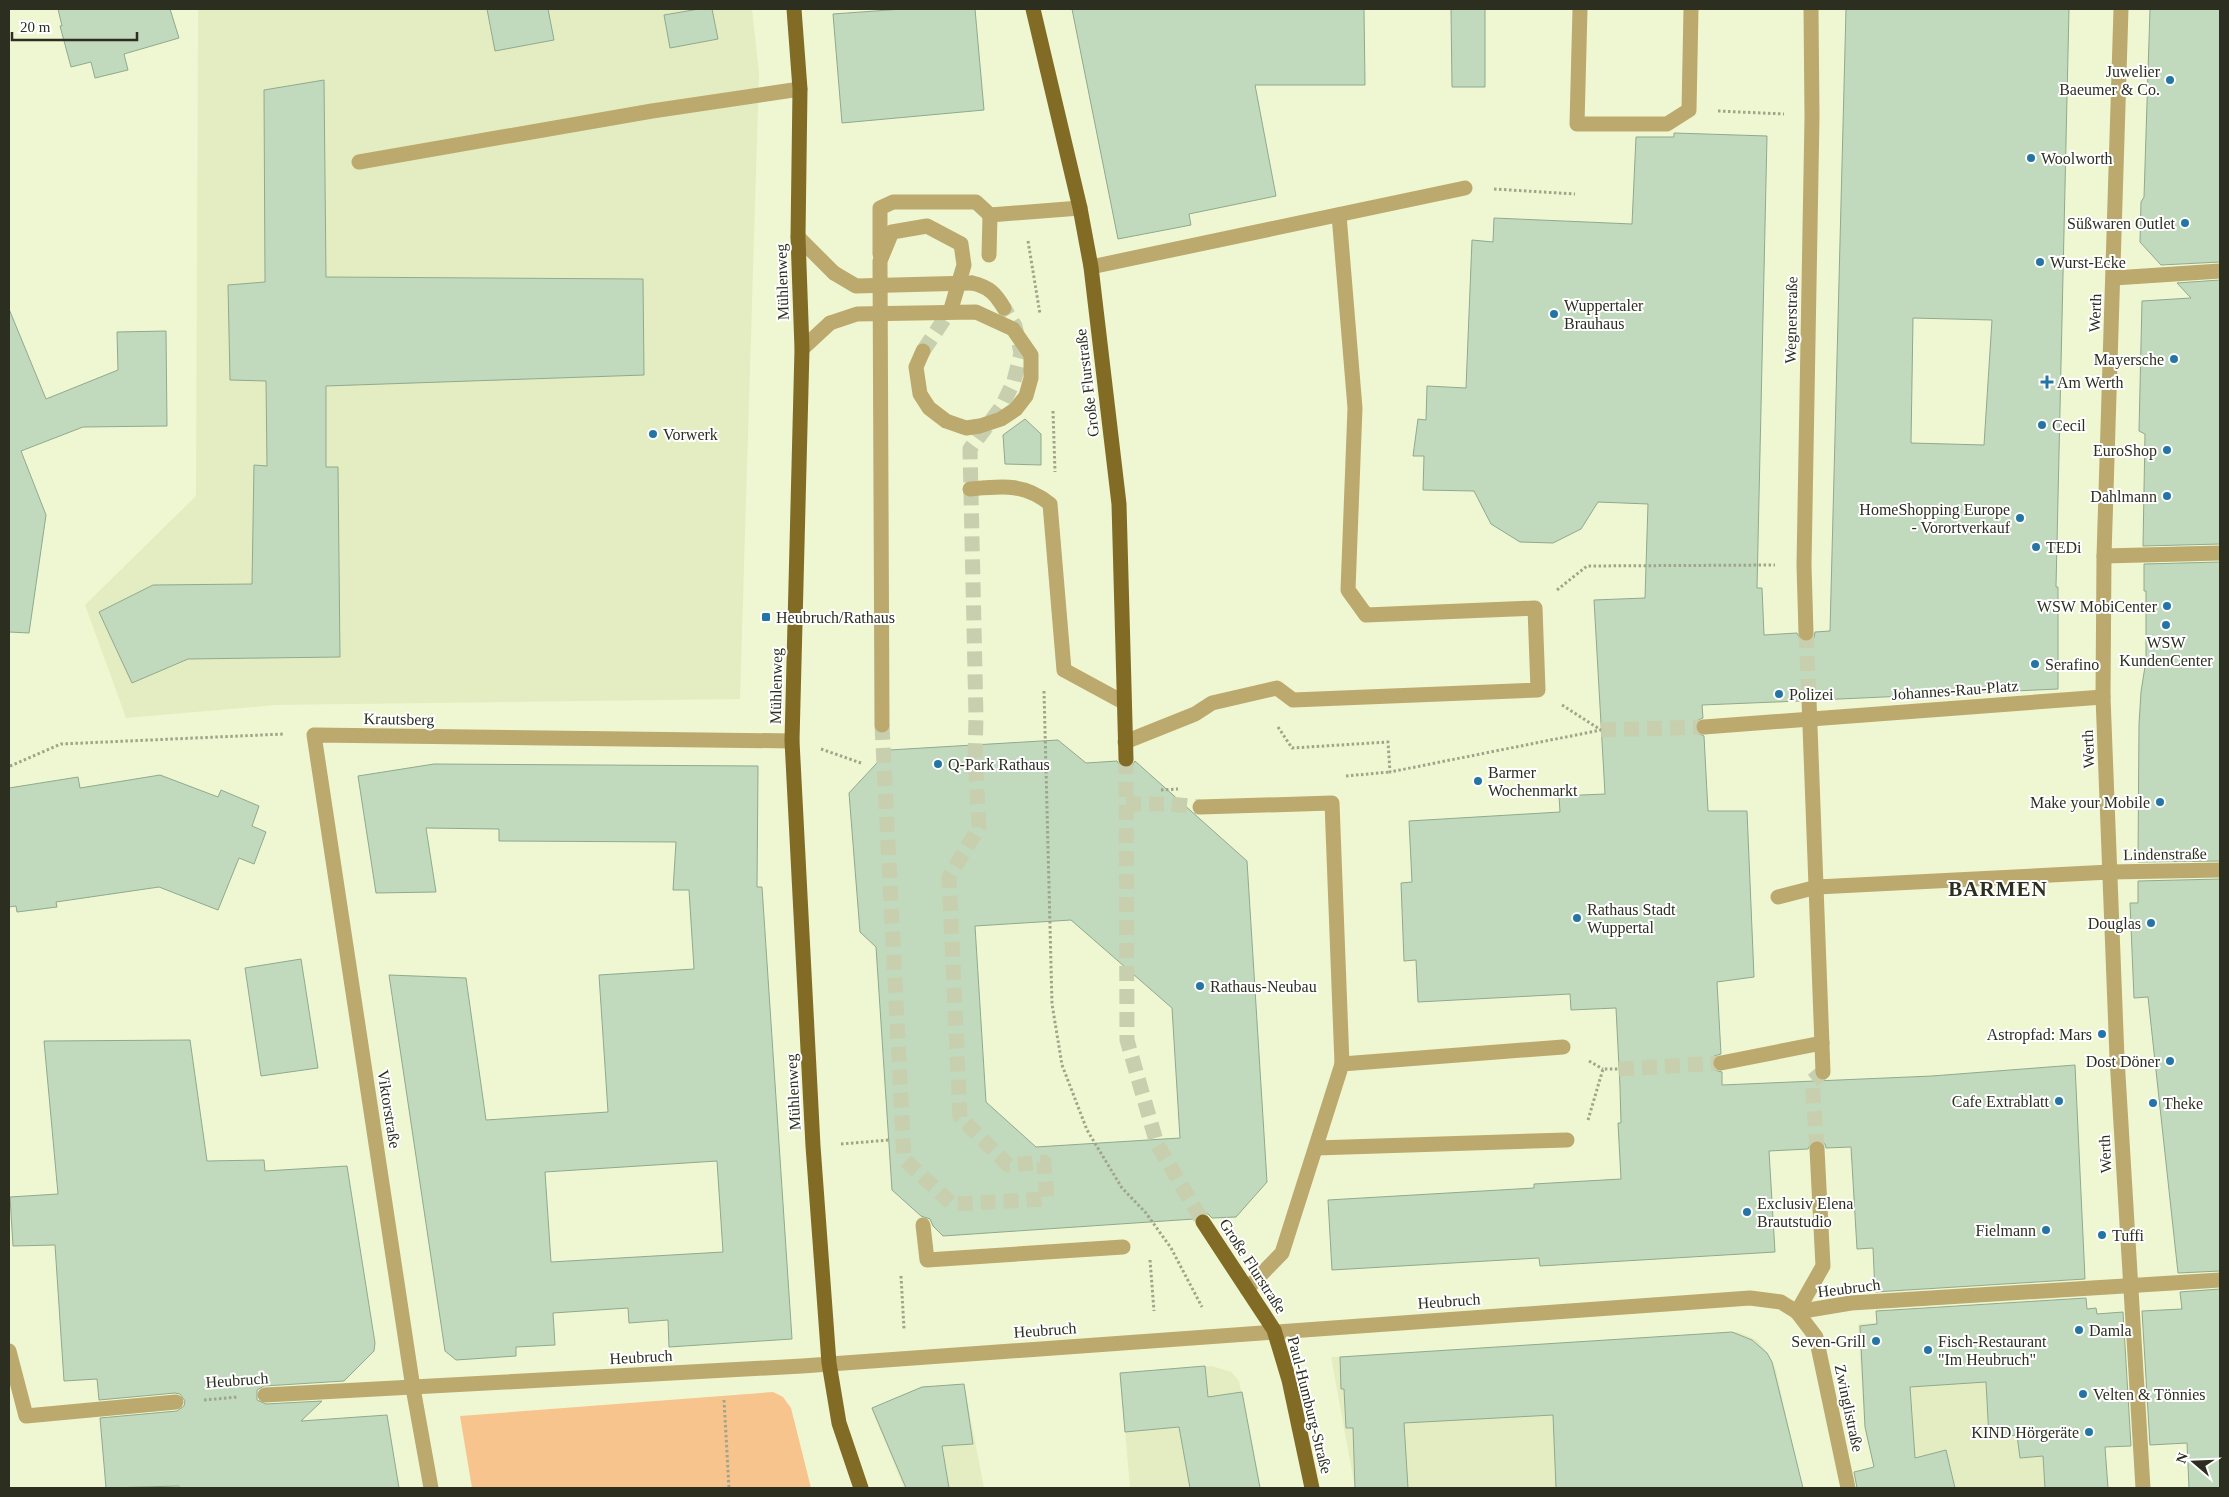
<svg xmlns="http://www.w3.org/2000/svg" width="2229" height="1497" font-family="'Times New Roman',serif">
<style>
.built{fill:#e4edc1}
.green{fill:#f8c48e}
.building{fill:#c1dabd;stroke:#90a98d;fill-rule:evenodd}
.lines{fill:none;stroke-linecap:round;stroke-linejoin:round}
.minor-tunnel{stroke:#c8cfae;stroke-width:15;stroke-dasharray:15 8;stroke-linecap:butt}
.major-tunnel{stroke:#c8cfae;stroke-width:15;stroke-dasharray:15 8;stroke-linecap:butt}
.path{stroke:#9fa589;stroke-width:3;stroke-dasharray:2.5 2.5;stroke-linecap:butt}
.minor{stroke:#bca96d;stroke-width:15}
.major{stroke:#826c25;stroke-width:15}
.minor-bridge{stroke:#bca96d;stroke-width:15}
.poi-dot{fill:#2474a5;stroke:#fff;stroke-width:2}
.labels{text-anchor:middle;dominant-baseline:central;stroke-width:4;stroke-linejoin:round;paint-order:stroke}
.poi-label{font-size:16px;fill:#2c2e20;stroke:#fff;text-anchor:start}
.street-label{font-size:16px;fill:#2c2e20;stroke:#fff}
.district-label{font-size:21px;font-weight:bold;letter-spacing:1px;fill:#2c2e20;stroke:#fff}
</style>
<rect width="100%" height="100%" fill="#eff7d2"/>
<!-- built -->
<g class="built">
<polygon points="198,9 752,9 759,73 740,699 276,705 126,718 85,605 196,496"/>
<polygon points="2096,1308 2107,1488 1879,1488 1864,1420 1858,1324"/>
<polygon points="1738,1332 1757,1340 1767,1353 1776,1370 1802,1488 1355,1488 1331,1357"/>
<polygon points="1212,1366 1231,1372 1239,1381 1261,1488 1130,1488 1120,1373"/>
<polygon points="964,1384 984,1488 904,1488 871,1408 922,1387"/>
</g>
<!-- green -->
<polygon class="green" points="773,1392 783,1397 791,1408 811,1488 472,1488 460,1416"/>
<!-- building -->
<g class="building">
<polygon points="58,9 170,9 179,38 124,54 128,70 95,78 91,62 71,67 60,26 62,26"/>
<polygon points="487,9 548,9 554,40 495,51"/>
<polygon points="699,9 712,9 718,39 670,48 664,15"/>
<polygon points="903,9 975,9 984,110 842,123 833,14"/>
<polygon points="1072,9 1364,9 1365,85 1255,85 1276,196 1189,214 1191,225 1118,239"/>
<polygon points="1451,9 1485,9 1485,87 1452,87"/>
<path d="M1846 9H2069L2056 587H2058V689L1818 700 1814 692 1808 691 1801 695 1800 701 1702 705 1703 718 1698 720 1695 727 1697 733 1704 736 1708 811H1747L1754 977 1717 982 1721 1054 1714 1056 1712 1064 1714 1070 1722 1072V1085L1932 1076 2075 1065 2085 1279 1875 1292 1873 1248 1857 1249 1851 1147 1826 1148 1825 1144 1817 1140 1812 1141 1808 1149 1769 1151 1775 1252 1540 1266 1539 1258 1332 1270 1328 1200 1534 1188V1184L1621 1179 1618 1123H1621L1620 1087 1616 1008 1571 1010 1570 994 1418 1002 1416 960 1404 961 1401 883 1412 882 1409 821 1560 812 1559 796 1605 794 1594 600 1645 598 1648 504 1598 502 1581 529 1553 543 1520 542 1491 524 1474 491 1423 490 1424 456H1413L1418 419 1426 420 1427 386 1466 388 1472 240 1493 242 1494 218 1632 224 1636 137H1674V133L1767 136 1757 588H1762L1764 635 1797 633 1801 641 1807 642 1814 638 1815 632 1830 631ZM1913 318 1992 320 1984 445 1911 443Z"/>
<polygon points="2150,9 2220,9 2220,262 2161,265 2140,242 2141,202 2144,197"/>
<polygon points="324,80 326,277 643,279 644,375 326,386 326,467 338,467 340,657 188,659 132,683 99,612 153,585 252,584 254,465 267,466 266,381 230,380 228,285 265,282 264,90"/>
<polygon points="2220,280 2220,544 2143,546 2145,434 2139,431 2142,301 2191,298 2177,283"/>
<polygon points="9,309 46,399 118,370 117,332 166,331 167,426 83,427 21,451 46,515 29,633 9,632"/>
<polygon points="1025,419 1041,434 1041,465 1005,464 1003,435"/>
<polygon points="2220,562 2220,861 2138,862 2139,724 2141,692 2146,660 2146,591 2144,591 2144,564"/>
<path d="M1058 740 1086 763 1117 761 1121 767 1127 768 1131 767 1135 761 1247 861 1267 1182 1236 1217 1212 1218 1208 1214 1202 1213 1197 1214 1194 1219 943 1236 933 1226 930 1219 921 1216 892 1190 876 947 860 932 849 793 889 750ZM1071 920 1172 1008 1180 1138 1036 1147 986 1102 975 926Z"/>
<path d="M434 764 758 766 757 887H762L792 1339 669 1347 668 1320 629 1323 628 1308 553 1313 555 1345 516 1347V1356L456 1360 445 1351 389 975 466 978 486 1120 608 1112 599 975 694 969 689 890H673L676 842 499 841V829L426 828 436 892 376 893 358 776ZM717 1161 723 1252 551 1262 545 1172Z"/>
<polygon points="160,775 218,797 221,790 259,806 252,826 266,832 254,864 239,858 218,910 159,887 56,902 57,907 17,912 16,906 9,907 9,788 78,777 80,788"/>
<polygon points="2220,879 2220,1271 2178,1273 2148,997 2134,998 2130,903 2138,903 2138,881"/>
<polygon points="301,959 318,1068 261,1076 245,968"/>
<polygon points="190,1040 207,1161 264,1160 265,1171 347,1166 375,1343 374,1351 344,1381 264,1386 257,1390 257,1400 266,1404 322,1401 301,1421 387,1415 399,1488 180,1488 179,1486 106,1488 100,1418 177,1411 184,1406 185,1401 180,1394 175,1393 99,1400 97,1379 64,1381 55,1245 13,1246 10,1197 58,1194 44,1041"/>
<polygon points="2220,1289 2220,1488 2189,1488 2187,1443 2150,1445 2142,1311 2182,1309 2180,1292"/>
<polygon points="2086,1298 2087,1309 2096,1308 2097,1314 2123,1312 2131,1446 2105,1447 2108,1488 2045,1488 2043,1456 2020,1458 2017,1435 1989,1438 1986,1382 1910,1387 1915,1458 1946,1450 1955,1488 1857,1488 1854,1472 1874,1467 1865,1427 1860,1326 1877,1324 1876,1311"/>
<polygon points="1732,1332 1752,1340 1767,1353 1772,1362 1803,1488 1556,1488 1553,1415 1404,1423 1408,1488 1355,1488 1353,1428 1346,1428 1344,1389 1341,1389 1340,1357"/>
<polygon points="1205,1366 1208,1397 1242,1392 1260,1488 1190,1488 1179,1427 1125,1432 1120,1373"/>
<polygon points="964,1384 973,1444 942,1446 949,1488 906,1488 872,1408 922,1387"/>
</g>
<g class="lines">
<!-- minor-tunnel -->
<g class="minor-tunnel">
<polyline points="923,351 951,309"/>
<polyline points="1806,633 1809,700"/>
<polyline points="882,725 904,1159 952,1204 1047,1199 1044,1162 1008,1165 960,1117 949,877 979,827 975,756 976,717 970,449 1002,406 1014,381 1021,353 1015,326 1004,308"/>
<polyline points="1601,730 1704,727"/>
<polyline points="1126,804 1170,804 1200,807"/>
<polyline points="1619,1069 1721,1063"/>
<polyline points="1817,1149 1812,1081 1823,1072"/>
</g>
<!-- major-tunnel -->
<polyline class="major-tunnel" points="1126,759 1127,1040 1157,1144 1203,1222"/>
<!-- path -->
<g class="path">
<polyline points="1718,111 1784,114"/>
<polyline points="1494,189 1575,194"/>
<polyline points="1028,241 1040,314"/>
<polyline points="1053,411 1055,472"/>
<polyline points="1557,590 1587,566 1775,565"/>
<polyline points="1044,691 1052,1004 1062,1065 1087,1130 1122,1188 1146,1213 1171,1248 1202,1307"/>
<polyline points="1562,705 1601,730"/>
<polyline points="1278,727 1292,748 1388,742 1390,772 1601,730"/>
<polyline points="821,749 861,763"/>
<polyline points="10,766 61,744 284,734"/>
<polyline points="1346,776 1390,772"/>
<polyline points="1161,790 1178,789"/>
<polyline points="1589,1061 1603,1069"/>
<polyline points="1588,1120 1603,1069 1619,1069"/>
<polyline points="841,1144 889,1140"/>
<polyline points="1150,1260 1154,1311"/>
<polyline points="901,1276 904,1329"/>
<polyline points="204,1400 238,1397"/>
<polyline points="724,1400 729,1488"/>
</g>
<!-- minor -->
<g class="minor">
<polyline points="1580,9 1577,124 1667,124 1689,110 1691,9"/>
<polyline points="2121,9 2104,556 2103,697 2117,1058 2143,1488"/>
<polyline points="359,162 652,111 800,89"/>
<polyline points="798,237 834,273"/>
<polyline points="880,254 880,208 893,202 976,202 990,215"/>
<polyline points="989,255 990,215 1080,208"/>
<polyline points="1091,267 1465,188"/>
<polyline points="2114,278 2220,271"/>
<path d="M972 283C989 287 995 293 1004 308"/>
<polyline points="802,349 830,323"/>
<path d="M970 489C1003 486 1024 483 1050 504L1064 670 1123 702"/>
<polyline points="2104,556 2220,553"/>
<polyline points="1806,633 1804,565 1812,117 1811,9"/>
<polyline points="1809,700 1823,1072"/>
<polyline points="882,725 880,261 892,232 927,226 961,244 964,265 951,309"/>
<polyline points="1704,727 2103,697"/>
<polyline points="1125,742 1195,714 1212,703 1277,688 1293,700 1538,690 1535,608 1366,615 1348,590 1355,408 1339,215"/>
<polyline points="1200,807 1332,803 1342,1064"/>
<polyline points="1778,897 1817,887 2110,872 2220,870"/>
<polyline points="1721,1063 1822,1043"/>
<polyline points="1316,1148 1567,1140"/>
<polyline points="923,1225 927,1260 1123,1247"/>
<polyline points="1247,1289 1282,1253 1342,1064 1563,1047"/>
<polyline points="1797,1312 1851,1303 2220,1280"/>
<polyline points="1797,1312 1823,1266 1817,1149"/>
<polyline points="9,1351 26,1416 176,1402"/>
<polyline points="265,1395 802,1366 1750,1298 1781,1302 1797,1312 1816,1337 1848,1488"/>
<polyline points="431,1488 413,1388 314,735 792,741"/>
</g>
<!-- major -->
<g class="major">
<polyline points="794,9 800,89 798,237 802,349 792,741 813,1146 829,1363 839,1423 861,1488"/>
<polyline points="1033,9 1080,208 1091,267 1119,504 1126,759"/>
<polyline points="1203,1222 1274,1330 1289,1380 1312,1488"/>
</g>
<!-- minor-bridge -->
<g class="minor-bridge">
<polyline points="834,273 856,286 972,283"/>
<polyline points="830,323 857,314 976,312 1013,329 1031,355 1031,378 1026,396 1016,409 1001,419 980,426 966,428 946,421 929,408 920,394 916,367 923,351"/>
</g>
</g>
<!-- markers -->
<g class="poi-dot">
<circle cx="2170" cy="80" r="5"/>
<circle cx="2031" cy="158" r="5"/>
<circle cx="2185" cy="223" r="5"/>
<circle cx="2040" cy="262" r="5"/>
<circle cx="1554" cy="314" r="5"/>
<circle cx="2174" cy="359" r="5"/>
<path d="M2044.5 374.5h5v5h5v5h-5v5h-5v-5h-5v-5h5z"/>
<circle cx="2042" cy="425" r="5"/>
<circle cx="653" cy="434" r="5"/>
<circle cx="2167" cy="450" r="5"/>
<circle cx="2167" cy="496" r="5"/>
<circle cx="2020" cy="518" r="5"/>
<circle cx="2036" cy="547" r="5"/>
<circle cx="2167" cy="606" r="5"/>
<rect x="761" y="612" width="10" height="10" rx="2.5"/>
<circle cx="2166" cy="625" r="5"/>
<circle cx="2035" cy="664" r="5"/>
<circle cx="1779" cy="694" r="5"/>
<circle cx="938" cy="764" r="5"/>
<circle cx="1478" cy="781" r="5"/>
<circle cx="2160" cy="802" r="5"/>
<circle cx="1577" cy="918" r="5"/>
<circle cx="2151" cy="923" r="5"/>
<circle cx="1200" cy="986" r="5"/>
<circle cx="2102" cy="1034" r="5"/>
<circle cx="2170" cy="1061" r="5"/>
<circle cx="2059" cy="1101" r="5"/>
<circle cx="2153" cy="1103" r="5"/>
<circle cx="1747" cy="1212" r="5"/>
<circle cx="2046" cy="1230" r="5"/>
<circle cx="2102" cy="1235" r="5"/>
<circle cx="2079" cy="1330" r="5"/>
<circle cx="1876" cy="1341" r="5"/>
<circle cx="1928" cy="1350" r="5"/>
<circle cx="2083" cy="1394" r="5"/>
<circle cx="2089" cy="1432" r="5"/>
</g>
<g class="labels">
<!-- poi labels -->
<g class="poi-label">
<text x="2160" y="71" text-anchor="end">Juwelier<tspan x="2160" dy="18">Baeumer &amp; Co.</tspan></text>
<text x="2041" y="158">Woolworth</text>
<text x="2175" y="223" text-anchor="end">Süßwaren Outlet</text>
<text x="2050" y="262">Wurst-Ecke</text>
<text x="1564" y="305">Wuppertaler<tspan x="1564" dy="18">Brauhaus</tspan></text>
<text x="2164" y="359" text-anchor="end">Mayersche</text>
<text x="2057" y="382">Am Werth</text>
<text x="2052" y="425">Cecil</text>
<text x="663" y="434">Vorwerk</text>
<text x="2157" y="450" text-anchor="end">EuroShop</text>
<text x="2157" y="496" text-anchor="end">Dahlmann</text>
<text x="2010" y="509" text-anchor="end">HomeShopping Europe<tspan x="2010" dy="18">- Vorortverkauf</tspan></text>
<text x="2046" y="547">TEDi</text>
<text x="2157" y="606" text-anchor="end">WSW MobiCenter</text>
<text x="776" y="617">Heubruch/Rathaus</text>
<text x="2166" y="642" text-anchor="middle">WSW<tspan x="2166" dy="18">KundenCenter</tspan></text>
<text x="2045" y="664">Serafino</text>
<text x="1789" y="694">Polizei</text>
<text x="948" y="764">Q-Park Rathaus</text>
<text x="1488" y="772">Barmer<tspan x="1488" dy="18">Wochenmarkt</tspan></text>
<text x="2150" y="802" text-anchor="end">Make your Mobile</text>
<text x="1587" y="909">Rathaus Stadt<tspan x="1587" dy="18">Wuppertal</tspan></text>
<text x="2141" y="923" text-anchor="end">Douglas</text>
<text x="1210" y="986">Rathaus-Neubau</text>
<text x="2092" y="1034" text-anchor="end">Astropfad: Mars</text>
<text x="2160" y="1061" text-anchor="end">Dost Döner</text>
<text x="2049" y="1101" text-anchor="end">Cafe Extrablatt</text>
<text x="2163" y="1103">Theke</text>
<text x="1757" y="1203">Exclusiv Elena<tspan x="1757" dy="18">Brautstudio</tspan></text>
<text x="2036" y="1230" text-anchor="end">Fielmann</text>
<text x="2112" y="1235">Tuffi</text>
<text x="2089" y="1330">Damla</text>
<text x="1866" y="1341" text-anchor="end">Seven-Grill</text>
<text x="1938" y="1341">Fisch-Restaurant<tspan x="1938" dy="18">"Im Heubruch"</tspan></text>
<text x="2093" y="1394">Velten &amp; Tönnies</text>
<text x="2079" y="1432" text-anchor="end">KIND Hörgeräte</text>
</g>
<!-- street labels -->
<g class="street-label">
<text transform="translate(782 282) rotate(-92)">Mühlenweg</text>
<text transform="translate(2095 313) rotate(-88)">Werth</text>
<text transform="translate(1791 320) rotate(-89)">Wegnerstraße</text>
<text transform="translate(1087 383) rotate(-97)">Große Flurstraße</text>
<text transform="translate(776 686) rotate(-89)">Mühlenweg</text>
<text transform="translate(1955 690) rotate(-4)">Johannes-Rau-Platz</text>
<text transform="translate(399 719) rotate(1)">Krautsberg</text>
<text transform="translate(2088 749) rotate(-92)">Werth</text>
<text transform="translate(2165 854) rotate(-1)">Lindenstraße</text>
<text transform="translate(793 1092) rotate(-93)">Mühlenweg</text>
<text transform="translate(389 1109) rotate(81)">Viktorstraße</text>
<text transform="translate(2105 1154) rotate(-93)">Werth</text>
<text transform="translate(1253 1266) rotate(57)">Große Flurstraße</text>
<text transform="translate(1849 1288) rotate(-7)">Heubruch</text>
<text transform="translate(1449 1301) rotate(-4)">Heubruch</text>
<text transform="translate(1045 1330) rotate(-4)">Heubruch</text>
<text transform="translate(641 1357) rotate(-3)">Heubruch</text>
<text transform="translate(237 1380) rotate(-4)">Heubruch</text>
<text transform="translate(1310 1405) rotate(76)">Paul-Humburg-Straße</text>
<text transform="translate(1849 1408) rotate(78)">Zwinglistraße</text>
</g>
<!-- district labels -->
<g class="district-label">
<text x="1998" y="889">BARMEN</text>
</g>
</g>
<!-- border -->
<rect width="2229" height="1497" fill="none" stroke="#2c2e20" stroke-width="20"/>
<!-- north arrow -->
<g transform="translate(2194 1462) rotate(289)" stroke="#ffffff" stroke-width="4" paint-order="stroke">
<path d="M0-4L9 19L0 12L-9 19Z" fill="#2c2e20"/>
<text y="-8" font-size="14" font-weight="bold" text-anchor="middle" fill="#2c2e20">N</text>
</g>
<!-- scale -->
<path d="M12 32v8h125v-8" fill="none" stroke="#2c2e20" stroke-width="2.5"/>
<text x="20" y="32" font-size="15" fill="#2c2e20" stroke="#ffffff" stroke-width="4" paint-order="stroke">20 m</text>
</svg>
